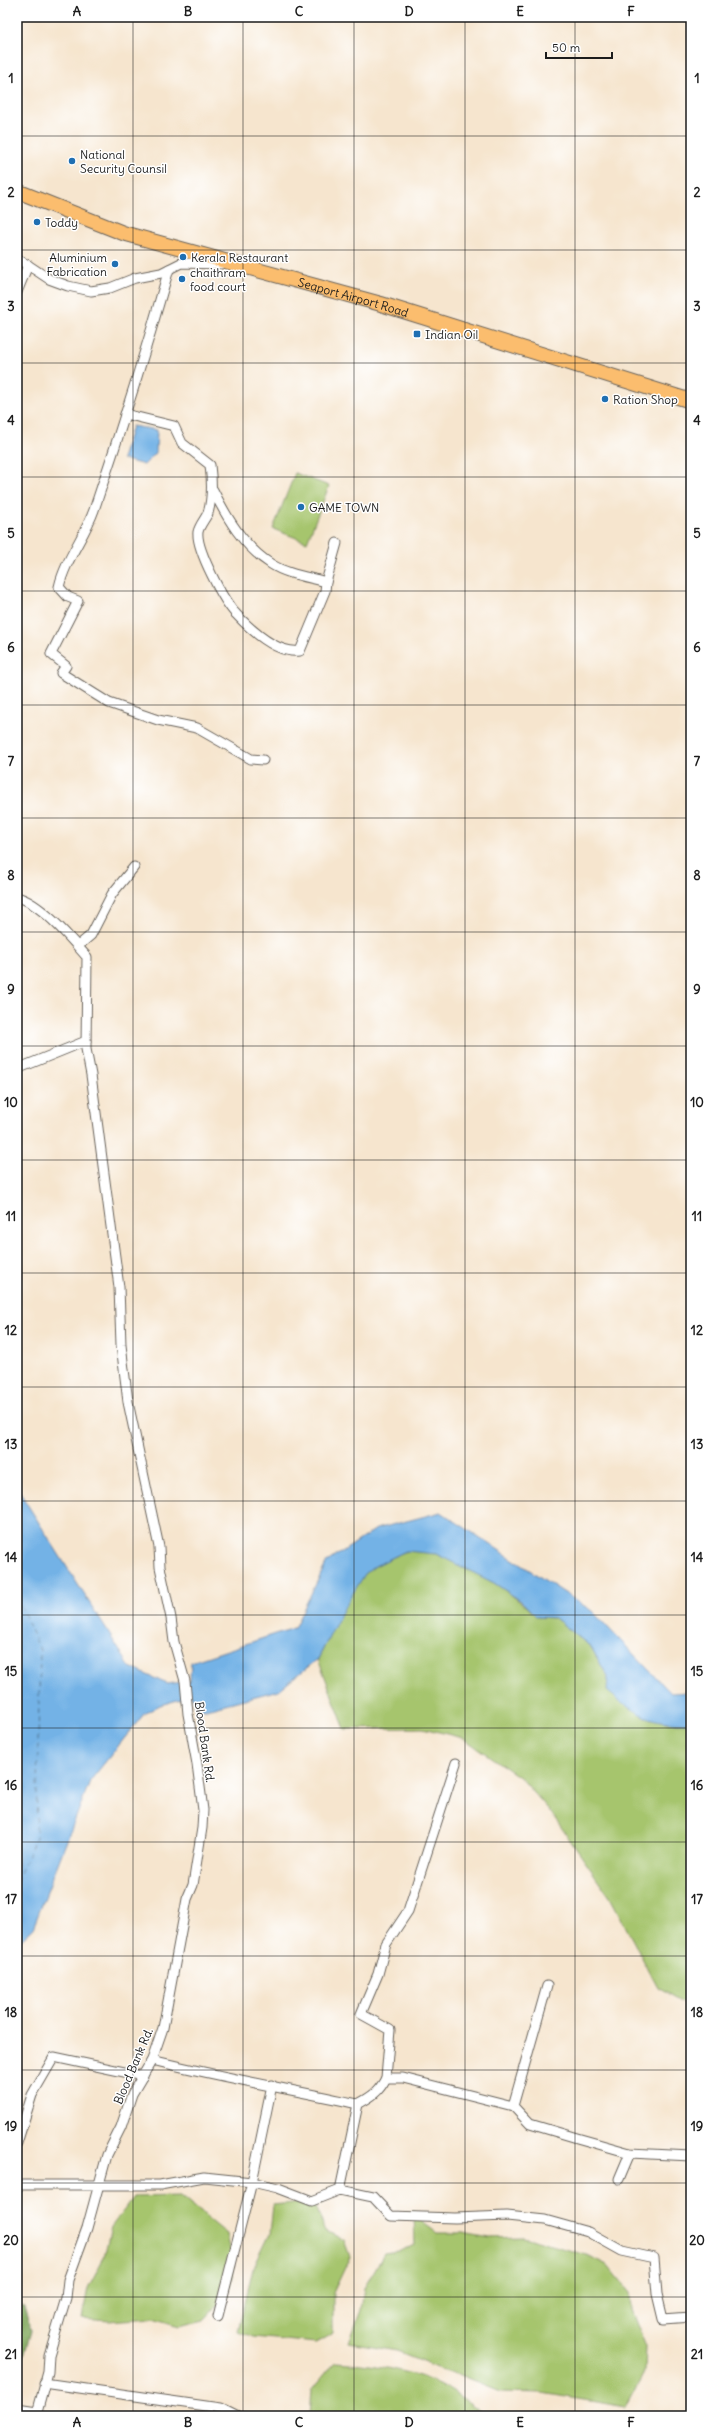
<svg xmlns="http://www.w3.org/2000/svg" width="708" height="2433" font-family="Delius,sans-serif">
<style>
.green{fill:#a6c56d;stroke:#617044}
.forest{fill:#84aa60;stroke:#50633e}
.water{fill:#73b2e6;stroke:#486781}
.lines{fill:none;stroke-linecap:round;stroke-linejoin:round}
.ferry{stroke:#436077;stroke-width:1;stroke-dasharray:5 4;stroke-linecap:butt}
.street-casing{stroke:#68625a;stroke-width:11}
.primary-casing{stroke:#68625a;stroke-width:16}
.street{stroke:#fff;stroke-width:9}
.primary{stroke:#fbbd6e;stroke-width:14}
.grid{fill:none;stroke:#1c1c1c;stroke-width:1;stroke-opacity:0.55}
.poi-dot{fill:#1f6fb2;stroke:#fff;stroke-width:1.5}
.labels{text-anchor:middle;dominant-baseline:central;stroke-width:3;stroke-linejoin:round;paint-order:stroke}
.poi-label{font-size:12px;fill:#1c1c1c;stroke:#fff;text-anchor:start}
.street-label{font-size:12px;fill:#1c1c1c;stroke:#fff}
.neatline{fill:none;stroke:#1c1c1c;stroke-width:1.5}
.grid-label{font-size:13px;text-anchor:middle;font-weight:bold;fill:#1c1c1c}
</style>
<rect width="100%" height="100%" fill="#fff"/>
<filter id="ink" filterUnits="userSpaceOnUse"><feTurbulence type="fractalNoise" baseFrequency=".025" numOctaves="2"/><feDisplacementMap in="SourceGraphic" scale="8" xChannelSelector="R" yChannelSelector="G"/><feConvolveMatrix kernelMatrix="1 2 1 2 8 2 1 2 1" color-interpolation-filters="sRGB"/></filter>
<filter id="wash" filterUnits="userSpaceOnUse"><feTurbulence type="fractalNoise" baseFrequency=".012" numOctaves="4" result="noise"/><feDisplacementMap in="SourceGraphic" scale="16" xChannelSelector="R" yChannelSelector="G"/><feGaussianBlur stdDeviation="0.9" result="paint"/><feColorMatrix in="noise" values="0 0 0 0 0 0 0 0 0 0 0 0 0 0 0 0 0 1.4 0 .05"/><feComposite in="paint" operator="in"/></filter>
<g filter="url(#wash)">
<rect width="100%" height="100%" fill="#f6e5ce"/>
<!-- green -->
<g class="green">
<polygon points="295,473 329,486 307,542 273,529"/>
<path d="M406 1551C416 1552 428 1551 437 1554 471 1566 512 1592 537 1617L555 1618 591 1647 608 1677 667 1723H691V2007L658 1988 610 1897 549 1810 521 1778 463 1738 423 1728 345 1729 318 1659C329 1638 350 1588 366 1573 377 1563 393 1558 406 1551Z"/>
<polygon points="180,2196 227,2234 234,2267 228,2294 204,2320 179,2326 153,2318 109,2321 82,2319 88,2288 104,2257 111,2227 134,2197"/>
<polygon points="312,2201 326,2231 344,2240 350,2257 333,2293 333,2333 316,2343 253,2337 238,2331 253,2269 270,2234 273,2205"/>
<polygon points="414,2216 437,2233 463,2233 490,2238 523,2237 587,2255 607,2265 630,2293 631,2310 646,2347 645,2371 626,2407 542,2393 501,2392 397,2351 349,2343 361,2310 364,2288 384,2254 399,2252 415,2244"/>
<path d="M335 2362C368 2364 401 2368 432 2381 451 2389 468 2402 485 2414V2416H310L312 2390Z"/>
</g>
<!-- forest -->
<polygon class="forest" points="17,2305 24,2307 31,2331 22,2362 20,2397 17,2396"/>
<!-- water -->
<g class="water">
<polygon points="132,426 157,430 156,453 144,465 122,459"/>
<path d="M17 1488 130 1667 167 1684 190 1681 191 1662 294 1628 327 1562 376 1529 441 1512 592 1611 671 1693 691 1692V1723C650 1723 638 1716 607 1691L608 1677 591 1647 555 1618 537 1617 521 1601 494 1583 436 1554 406 1551 375 1566 365 1574 345 1606 318 1659 279 1690 206 1709 195 1708 192 1696 160 1705 144 1714 90 1781 33 1928 17 1943Z"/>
</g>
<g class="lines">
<!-- ferry -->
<polyline class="ferry" points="17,1597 40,1650 36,1837 17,1880"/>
</g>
</g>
<g filter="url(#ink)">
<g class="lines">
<!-- street casing -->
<g class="street-casing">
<g id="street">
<polyline points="17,259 28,265"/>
<path d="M169 269C146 350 121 430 94 510 85 536 65 560 59 587L68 597 78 601 51 654 66 666 61 673 109 703 158 720 197 728 251 759 263 760"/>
<polyline points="17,292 28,265 49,279 68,286 91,291 110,288 135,278 161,273 181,263 221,264"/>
<path d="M125 414 174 426 182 443 210 465C212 481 213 497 208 513 205 519 199 526 198 532 196 549 224 602 236 614 251 630 277 654 300 651L325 591 326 582C308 577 286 574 271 564 243 546 227 518 213 490"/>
<polyline points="326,582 337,543"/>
<path d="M17 897C41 903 71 939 87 957L86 1049 91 1075 119 1287 121 1345 128 1402 159 1547 160 1567 171 1618 174 1642 185 1681 188 1714 197 1764 203 1810 202 1828 193 1885 187 1899 163 2028 152 2060 132 2094 121 2127 107 2155 87 2228 68 2280 66 2298 49 2355 48 2372 36 2416"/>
<polyline points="78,946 91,935 112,894 134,867"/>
<polyline points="17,1069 86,1041"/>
<polyline points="456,1763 408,1911 386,1944 378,1974 361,2014 390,2030 386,2078 403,2078 513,2106 530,2124 577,2138 630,2153 691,2156"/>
<path d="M152 2060C220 2077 289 2089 358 2104 371 2097 379 2092 386 2078"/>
<polyline points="513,2106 547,1986"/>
<polyline points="17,2143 32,2095 54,2057 143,2076"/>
<polyline points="619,2179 630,2153"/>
<polyline points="17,2185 160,2185 204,2177 252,2182 278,2188 312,2201 340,2190 373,2197 391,2216 455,2218 507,2216 545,2220 588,2232 622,2251 654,2258 657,2294 663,2319 691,2317"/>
<polyline points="340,2190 358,2104"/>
<polyline points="218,2316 252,2182 272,2085"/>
<polyline points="44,2383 220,2408 236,2416"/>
<polyline points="17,2408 37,2411"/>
</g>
</g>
<!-- primary casing -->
<g class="primary-casing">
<g id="primary">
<path id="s1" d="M17 191 123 233 381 304 691 401"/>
</g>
</g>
<!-- street -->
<use href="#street" class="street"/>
<!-- primary -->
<use href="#primary" class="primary"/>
</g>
</g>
<!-- grid -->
<path class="grid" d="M133 17V2416M243 17V2416M354 17V2416M465 17V2416M575 17V2416M17 136H691M17 250H691M17 363H691M17 477H691M17 591H691M17 705H691M17 818H691M17 932H691M17 1046H691M17 1160H691M17 1273H691M17 1387H691M17 1501H691M17 1615H691M17 1728H691M17 1842H691M17 1956H691M17 2070H691M17 2183H691M17 2297H691"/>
<!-- markers -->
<g class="poi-dot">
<circle cx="72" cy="161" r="4"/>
<circle cx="37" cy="222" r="4"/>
<circle cx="183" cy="257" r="4"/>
<circle cx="115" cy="264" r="4"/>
<circle cx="182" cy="279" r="4"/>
<rect x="413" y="330" width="8" height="8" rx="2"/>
<circle cx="605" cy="399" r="4"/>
<circle cx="301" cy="507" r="4"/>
</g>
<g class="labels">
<!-- poi labels -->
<g class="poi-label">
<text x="80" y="154">National<tspan x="80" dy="14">Security Counsil</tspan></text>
<text x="45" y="222">Toddy</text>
<text x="107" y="257" text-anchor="end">Aluminium<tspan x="107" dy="14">Fabrication</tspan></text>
<text x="191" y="257">Kerala Restaurant</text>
<text x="190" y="272">chaithram<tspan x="190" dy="14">food court</tspan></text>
<text x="425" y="334">Indian Oil</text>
<text x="613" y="399">Ration Shop</text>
<text x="309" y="507">GAME TOWN</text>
</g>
<!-- street labels -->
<g class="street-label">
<text stroke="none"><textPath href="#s1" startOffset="353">Seaport Airport Road</textPath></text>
<text transform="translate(205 1742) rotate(82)">Blood Bank Rd.</text>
<text transform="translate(133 2066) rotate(-67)">Blood Bank Rd.</text>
</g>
</g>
<!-- margin -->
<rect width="708" height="2433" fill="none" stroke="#fff" stroke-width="44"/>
<!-- scale -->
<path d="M546 52v6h66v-6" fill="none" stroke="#1c1c1c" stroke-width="2"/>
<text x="552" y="52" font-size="12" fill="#1c1c1c" stroke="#ffffff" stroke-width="3" paint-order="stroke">50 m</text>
<rect x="22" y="22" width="664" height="2389" class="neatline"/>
<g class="grid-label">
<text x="77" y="16">A</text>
<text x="188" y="16">B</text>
<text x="299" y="16">C</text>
<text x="409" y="16">D</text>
<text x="520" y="16">E</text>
<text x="631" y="16">F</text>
<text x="11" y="83">1</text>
<text x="697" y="83">1</text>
<text x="11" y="197">2</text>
<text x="697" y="197">2</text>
<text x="11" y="311">3</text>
<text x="697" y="311">3</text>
<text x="11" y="425">4</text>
<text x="697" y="425">4</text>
<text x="11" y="538">5</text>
<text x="697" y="538">5</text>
<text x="11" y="652">6</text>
<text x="697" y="652">6</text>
<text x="11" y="766">7</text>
<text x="697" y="766">7</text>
<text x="11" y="880">8</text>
<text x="697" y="880">8</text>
<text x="11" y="994">9</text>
<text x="697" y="994">9</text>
<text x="11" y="1107">10</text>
<text x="697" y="1107">10</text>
<text x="11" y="1221">11</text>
<text x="697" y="1221">11</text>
<text x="11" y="1335">12</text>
<text x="697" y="1335">12</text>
<text x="11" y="1449">13</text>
<text x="697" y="1449">13</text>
<text x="11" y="1562">14</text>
<text x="697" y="1562">14</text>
<text x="11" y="1676">15</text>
<text x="697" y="1676">15</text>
<text x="11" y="1790">16</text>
<text x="697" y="1790">16</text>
<text x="11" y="1904">17</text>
<text x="697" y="1904">17</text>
<text x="11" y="2017">18</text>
<text x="697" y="2017">18</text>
<text x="11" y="2131">19</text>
<text x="697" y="2131">19</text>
<text x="11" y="2245">20</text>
<text x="697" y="2245">20</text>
<text x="11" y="2359">21</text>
<text x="697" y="2359">21</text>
<text x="77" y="2427">A</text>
<text x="188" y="2427">B</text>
<text x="299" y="2427">C</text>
<text x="409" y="2427">D</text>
<text x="520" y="2427">E</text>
<text x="631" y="2427">F</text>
</g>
</svg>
